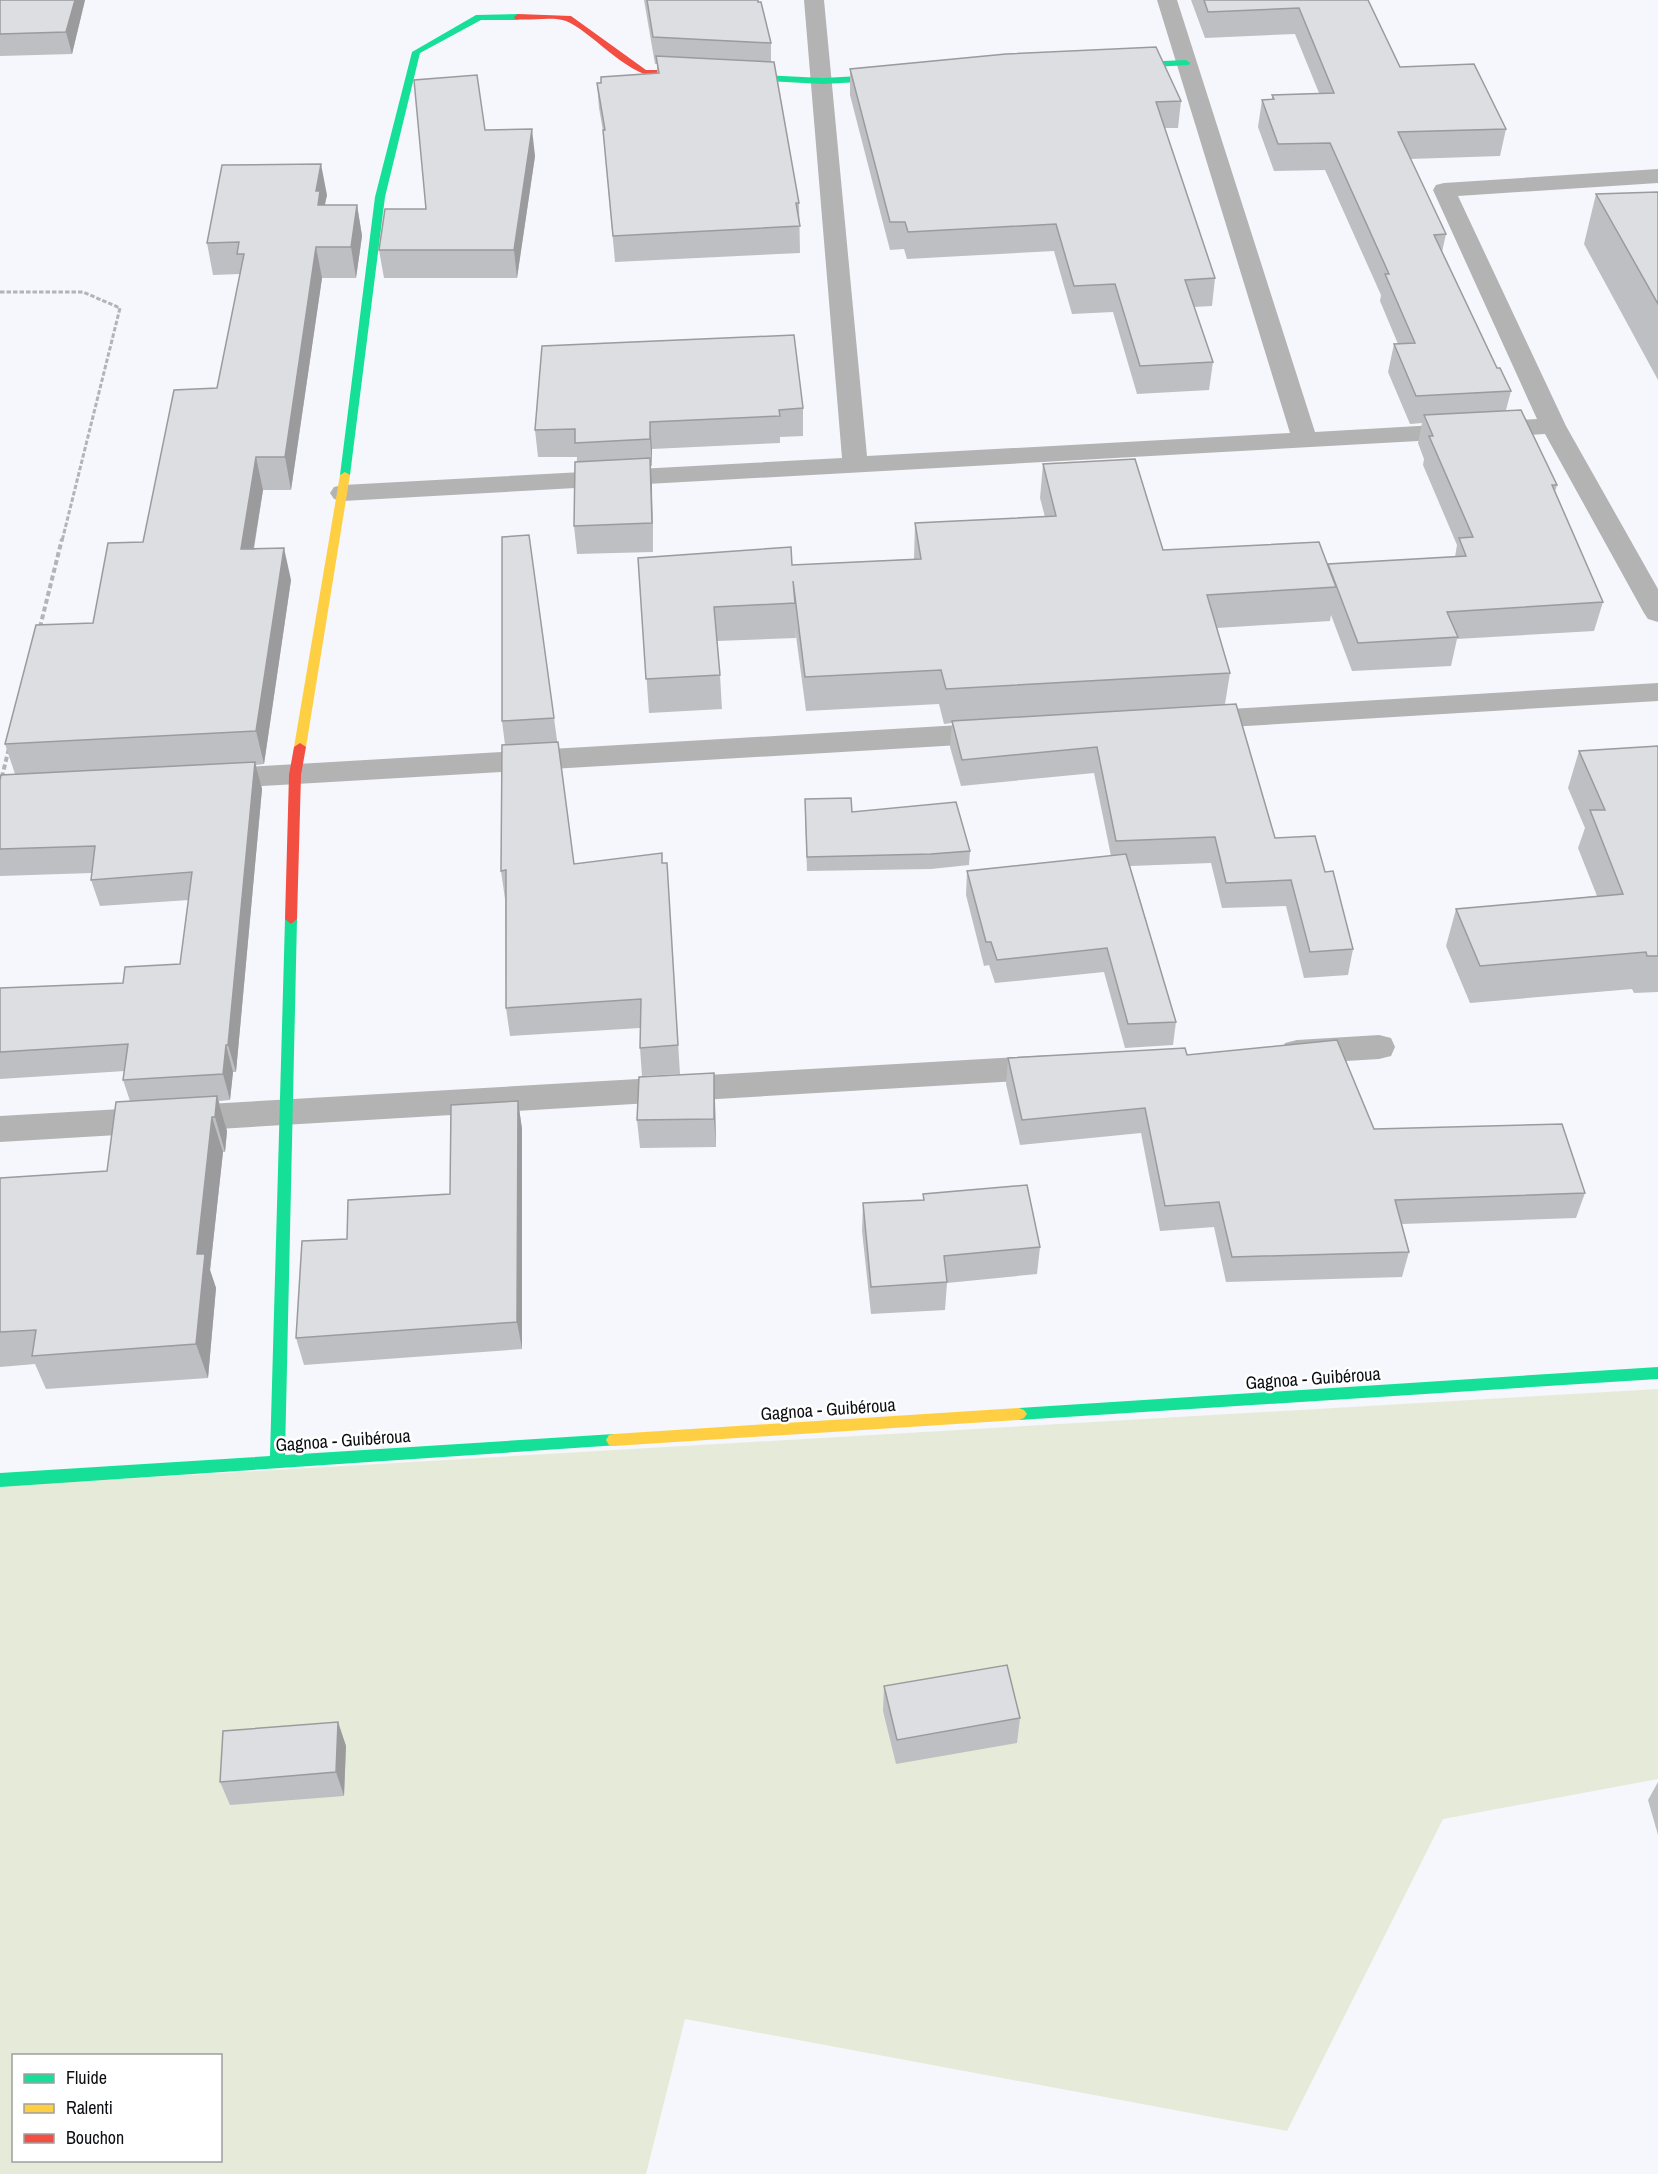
<svg xmlns="http://www.w3.org/2000/svg" width="1658" height="2174" font-family="'Archivo Narrow',sans-serif">
<style>
.green{fill:#e6ebd9;fill-rule:evenodd}
.lines{fill:none;stroke-linecap:round;stroke-linejoin:round}
.path-far1{stroke:#b4b3b5;stroke-width:3;stroke-dasharray:4.5 2;stroke-linecap:butt}
.path{stroke:#b4b3b5;stroke-width:4;stroke-dasharray:5 3;stroke-linecap:butt}
.street{fill:#b4b3b3;fill-rule:evenodd}
.fast{fill:#16e098;fill-rule:evenodd}
.slow{fill:#ffcf43;fill-rule:evenodd}
.jam{fill:#f24e42;fill-rule:evenodd}
.wall{fill:#bebfc2}
.shaded-wall{fill:#9b9b9e}
.building{fill:#dddee2;stroke:#9b9b9e;stroke-width:1.5}
.labels{text-anchor:middle;dominant-baseline:central;stroke-width:5;stroke-linejoin:round;paint-order:stroke}
.street-label{font-size:18px;fill:#0c0e11;stroke:#fff}
</style>
<rect width="100%" height="100%" fill="#f5f7fc"/>
<!-- green -->
<path class="green" d="M1658 1389V1779L1443 1819 1287 2131 685 2019 646 2174H0V1486ZM14 2056H220V2160H14Z"/>
<g class="lines">
<!-- path-far1 -->
<polyline class="path-far1" points="0,292 83,292 120,308 62,541"/>
<!-- path -->
<g class="path">
<polyline points="40,627 62,539"/>
<polyline points="0,785 9,748"/>
</g>
<!-- street -->
<g class="street">
<polygon points="804,0 824,0 867,456 1290,433 1157,0 1177,0 1315,432 1537,419 1433,190 1436,185 1444,183 1658,169 1658,183 1458,196 1566,426 1658,589 1658,622 1648,619 1644,613 1545,434 343,501 334,499 330,493 334,487 343,485 842,458"/>
<polygon points="1658,683 1658,701 1196,729 1186,727 1182,720 1186,713 1196,711"/>
<polygon points="994,723 1004,726 1008,733 1004,740 994,743 213,789 203,786 198,779 203,772 213,769"/>
<polygon points="1379,1035 1391,1038 1395,1047 1391,1056 1379,1059 1297,1064 1285,1061 1281,1052 1285,1043 1297,1040"/>
<polygon points="1051,1055 1063,1058 1067,1067 1063,1076 1051,1079 0,1142 0,1116"/>
</g>
<!-- fast -->
<g class="fast">
<polygon points="476,15 518,14 522,17 518,20 481,20 420,53 385,197 350,475 349,477 341,477 340,475 375,197 412,52"/>
<polygon points="1186,60 1190,63 1189,65 1118,69 1114,66 1118,63"/>
<polygon points="661,70 823,78 896,74 900,77 896,80 823,84 658,75 657,73"/>
<polygon points="291,914 297,919 285,1455 614,1434 619,1435 622,1440 619,1445 0,1487 0,1473 270,1456 285,919"/>
<polygon points="1658,1367 1658,1379 1019,1420 1014,1418 1011,1414 1014,1410 1019,1408"/>
</g>
<!-- slow -->
<g class="slow">
<polygon points="345,472 350,475 306,747 300,751 294,747 340,475"/>
<polygon points="1019,1408 1024,1410 1027,1414 1024,1418 1019,1420 614,1446 609,1445 606,1440 609,1435 614,1434"/>
</g>
<!-- jam -->
<g class="jam">
<path d="M518 14 571 16 646 70H661L665 73C640 90 591 30 566 21 553 16 530 21 515 19L514 17Z"/>
<polygon points="300,743 306,747 301,775 297,919 291,924 285,919 289,775 294,747"/>
</g>
</g>
<!-- wall -->
<g class="wall">
<polygon points="0,0 85,0 72,54 0,56"/>
<polygon points="644,0 758,0 771,43 771,61 799,203 800,253 615,262 603,131 599,108 597,83 657,73 657,64 655,64"/>
<polygon points="1191,0 1368,0 1400,67 1506,129 1500,156 1410,159 1446,234 1442,252 1497,368 1511,391 1506,410 1557,485 1555,492 1603,602 1594,631 1457,639 1451,666 1352,671 1331,615 1330,621 1217,628 1230,673 1225,704 1275,838 1325,872 1353,949 1348,975 1304,978 1286,906 1222,908 1211,863 1130,866 1176,1022 1173,1045 1125,1048 1104,972 995,983 989,965 984,966 966,895 967,871 1111,856 1094,773 961,786 950,747 952,723 944,724 939,704 806,711 795,628 796,638 717,641 720,675 722,709 649,713 638,558 792,565 914,559 915,523 1045,517 1040,498 1043,464 1163,550 1328,565 1455,557 1457,545 1423,465 1424,459 1418,443 1422,423 1410,424 1388,372 1394,344 1398,344 1380,301 1381,295 1325,170 1274,171 1258,127 1262,100 1272,100 1272,95 1319,93 1295,34 1205,38"/>
<polygon points="850,69 1181,101 1178,128 1165,128 1215,278 1212,306 1194,307 1213,362 1209,390 1137,394 1113,312 1072,314 1054,251 907,259 904,249 890,250 850,95"/>
<polygon points="485,130 535,156 517,278 384,278 379,250 426,209"/>
<polygon points="1658,192 1658,380 1584,244 1596,194"/>
<polygon points="327,195 325,205 357,205 362,236 356,278 322,278 291,490 263,490 254,549 291,580 264,764 256,765 262,789 236,1072 233,1072 230,1100 219,1101 227,1131 225,1152 223,1152 210,1270 216,1288 208,1378 46,1389 35,1364 0,1367 0,1178 107,1171 130,1101 123,1080 125,1071 0,1079 0,988 123,983 180,964 189,900 100,906 91,880 92,873 0,876 0,780 15,774 5,744 93,623 143,542 217,388 240,274 213,275 207,243"/>
<polygon points="542,346 803,408 803,436 780,437 780,443 652,449 652,466 651,466 653,552 577,554 574,526 577,457 538,457 535,430"/>
<polygon points="554,718 574,864 667,863 680,1074 642,1076 640,1048 640,1028 510,1036 506,1008 505,899 501,871 505,745 502,721"/>
<polygon points="1658,746 1658,992 1634,993 1632,989 1470,1003 1446,946 1456,909 1597,896 1578,848 1585,828 1568,788 1579,751"/>
<polygon points="852,812 970,851 969,865 931,869 807,871 805,814"/>
<polygon points="1187,1055 1374,1129 1585,1193 1576,1218 1402,1224 1409,1252 1402,1277 1226,1282 1214,1227 1160,1231 1141,1133 1020,1145 1006,1084 1008,1058"/>
<polygon points="518,1101 522,1129 522,1349 304,1365 296,1338 347,1239 450,1194"/>
<polygon points="715,1101 716,1147 640,1148 637,1120"/>
<polygon points="923,1194 1040,1247 1037,1274 947,1283 945,1310 871,1314 862,1231 863,1203 923,1200"/>
<polygon points="884,1686 1020,1718 1017,1743 896,1764 883,1711"/>
<polygon points="338,1722 346,1746 344,1796 230,1805 220,1782"/>
<polygon points="1658,1782 1658,1835 1648,1800"/>
</g>
<!-- shaded-wall -->
<g class="shaded-wall">
<polygon points="75,0 85,0 72,54 66,32"/>
<polygon points="532,129 535,156 517,278 514,250"/>
<polygon points="321,164 327,195 323,212 323,236 316,191"/>
<polygon points="357,205 362,236 356,278 351,247"/>
<polygon points="316,247 322,278 291,490 285,457"/>
<polygon points="650,422 652,449 652,466 650,439"/>
<polygon points="256,457 263,490 248,582 241,549"/>
<polygon points="650,458 652,486 653,552 652,523"/>
<polygon points="284,548 291,580 264,764 256,731"/>
<polygon points="255,762 262,789 236,1072 228,1045"/>
<polygon points="226,1045 233,1072 230,1100 223,1074"/>
<polygon points="714,1073 715,1101 716,1147 714,1119"/>
<polygon points="217,1096 227,1131 225,1152 215,1117"/>
<polygon points="518,1101 522,1129 522,1349 517,1322"/>
<polygon points="212,1117 223,1152 210,1270 216,1288 208,1378 196,1344 197,1254"/>
<polygon points="338,1722 346,1746 344,1796 336,1772"/>
</g>
<!-- building -->
<g class="building">
<polygon points="0,0 75,0 66,32 0,34"/>
<polygon points="647,0 758,0 758,2 761,2 771,43 653,37"/>
<polygon points="1204,0 1368,0 1400,67 1474,64 1506,129 1398,132 1446,234 1434,235 1497,368 1500,368 1511,391 1416,396 1394,344 1415,343 1385,274 1389,274 1330,143 1278,144 1262,100 1274,99 1272,95 1334,93 1299,8 1208,12"/>
<polygon points="1156,47 1181,101 1156,102 1215,278 1185,280 1213,362 1140,366 1115,284 1074,286 1056,224 908,232 905,222 890,222 850,69 1006,54"/>
<polygon points="656,56 774,62 799,203 796,203 800,226 613,236 603,130 605,130 597,83 601,83 601,77 659,73"/>
<polygon points="477,75 485,130 532,129 514,250 379,250 385,209 426,209 414,80"/>
<polygon points="321,164 316,191 320,191 318,205 357,205 351,247 316,247 285,457 256,457 241,549 284,548 256,731 5,744 36,625 93,623 108,543 143,542 174,390 217,388 244,254 237,254 239,242 207,243 222,165"/>
<polygon points="1658,192 1658,304 1596,194"/>
<polygon points="794,335 803,408 779,410 780,416 650,422 650,439 575,443 575,429 535,430 542,346"/>
<polygon points="1521,410 1557,485 1552,485 1603,602 1447,612 1458,637 1358,643 1328,564 1466,556 1459,538 1473,537 1429,436 1433,436 1424,415"/>
<polygon points="650,458 652,523 574,526 575,462"/>
<polygon points="1135,459 1163,550 1319,542 1336,587 1207,595 1230,673 946,689 941,670 805,677 793,581 795,603 714,607 720,675 646,679 638,558 791,547 792,565 921,559 915,523 1056,516 1043,464"/>
<polygon points="529,535 554,718 502,721 502,537"/>
<polygon points="1236,704 1275,838 1315,836 1325,872 1333,871 1353,949 1310,952 1291,880 1226,883 1215,837 1116,841 1097,747 962,760 952,721"/>
<polygon points="558,742 574,864 662,853 662,863 667,863 678,1045 640,1048 641,999 506,1008 506,870 501,871 502,745"/>
<polygon points="1658,746 1658,956 1647,956 1646,952 1480,966 1456,909 1623,894 1590,810 1605,810 1579,751"/>
<polygon points="255,762 228,1045 226,1045 223,1074 123,1080 128,1044 0,1052 0,988 123,983 125,967 180,964 192,872 91,880 95,846 0,849 0,780 1,775"/>
<polygon points="851,798 852,812 956,802 970,851 931,854 807,857 805,799"/>
<polygon points="1126,854 1176,1022 1128,1024 1107,948 997,960 991,942 986,942 967,871"/>
<polygon points="1337,1040 1374,1129 1562,1124 1585,1193 1395,1200 1409,1252 1232,1257 1219,1202 1165,1206 1145,1108 1022,1120 1008,1058 1185,1048 1187,1055"/>
<polygon points="714,1073 714,1119 637,1120 639,1077"/>
<polygon points="217,1096 215,1117 212,1117 197,1254 205,1254 196,1344 32,1356 36,1330 0,1332 0,1178 107,1171 116,1102"/>
<polygon points="518,1101 517,1322 296,1338 302,1241 347,1239 348,1200 450,1194 451,1105"/>
<polygon points="1027,1185 1040,1247 944,1256 947,1282 871,1287 863,1203 924,1200 923,1194"/>
<polygon points="1007,1665 1020,1718 897,1740 884,1686"/>
<polygon points="338,1722 336,1772 220,1782 223,1731"/>
</g>
<g class="labels">
<!-- street labels -->
<g class="street-label">
<text transform="translate(1313 1378) rotate(-4)">Gagnoa - Guibéroua</text>
<text transform="translate(828 1409) rotate(-4)">Gagnoa - Guibéroua</text>
<text transform="translate(343 1440) rotate(-4)">Gagnoa - Guibéroua</text>
</g>
</g>
<!-- legend -->
<rect x="12" y="2054" width="210" height="108" fill="#ffffff" stroke="#9e9fa0" stroke-width="1.5"/>
<rect x="24" y="2074" width="30" height="9" fill="#16e098" stroke="#9e9fa0" stroke-width="1.5"/>
<text x="66" y="2084" font-size="18" fill="#0c0e11">Fluide</text>
<rect x="24" y="2104" width="30" height="9" fill="#ffcf43" stroke="#9e9fa0" stroke-width="1.5"/>
<text x="66" y="2114" font-size="18" fill="#0c0e11">Ralenti</text>
<rect x="24" y="2134" width="30" height="9" fill="#f24e42" stroke="#9e9fa0" stroke-width="1.5"/>
<text x="66" y="2144" font-size="18" fill="#0c0e11">Bouchon</text>
</svg>
